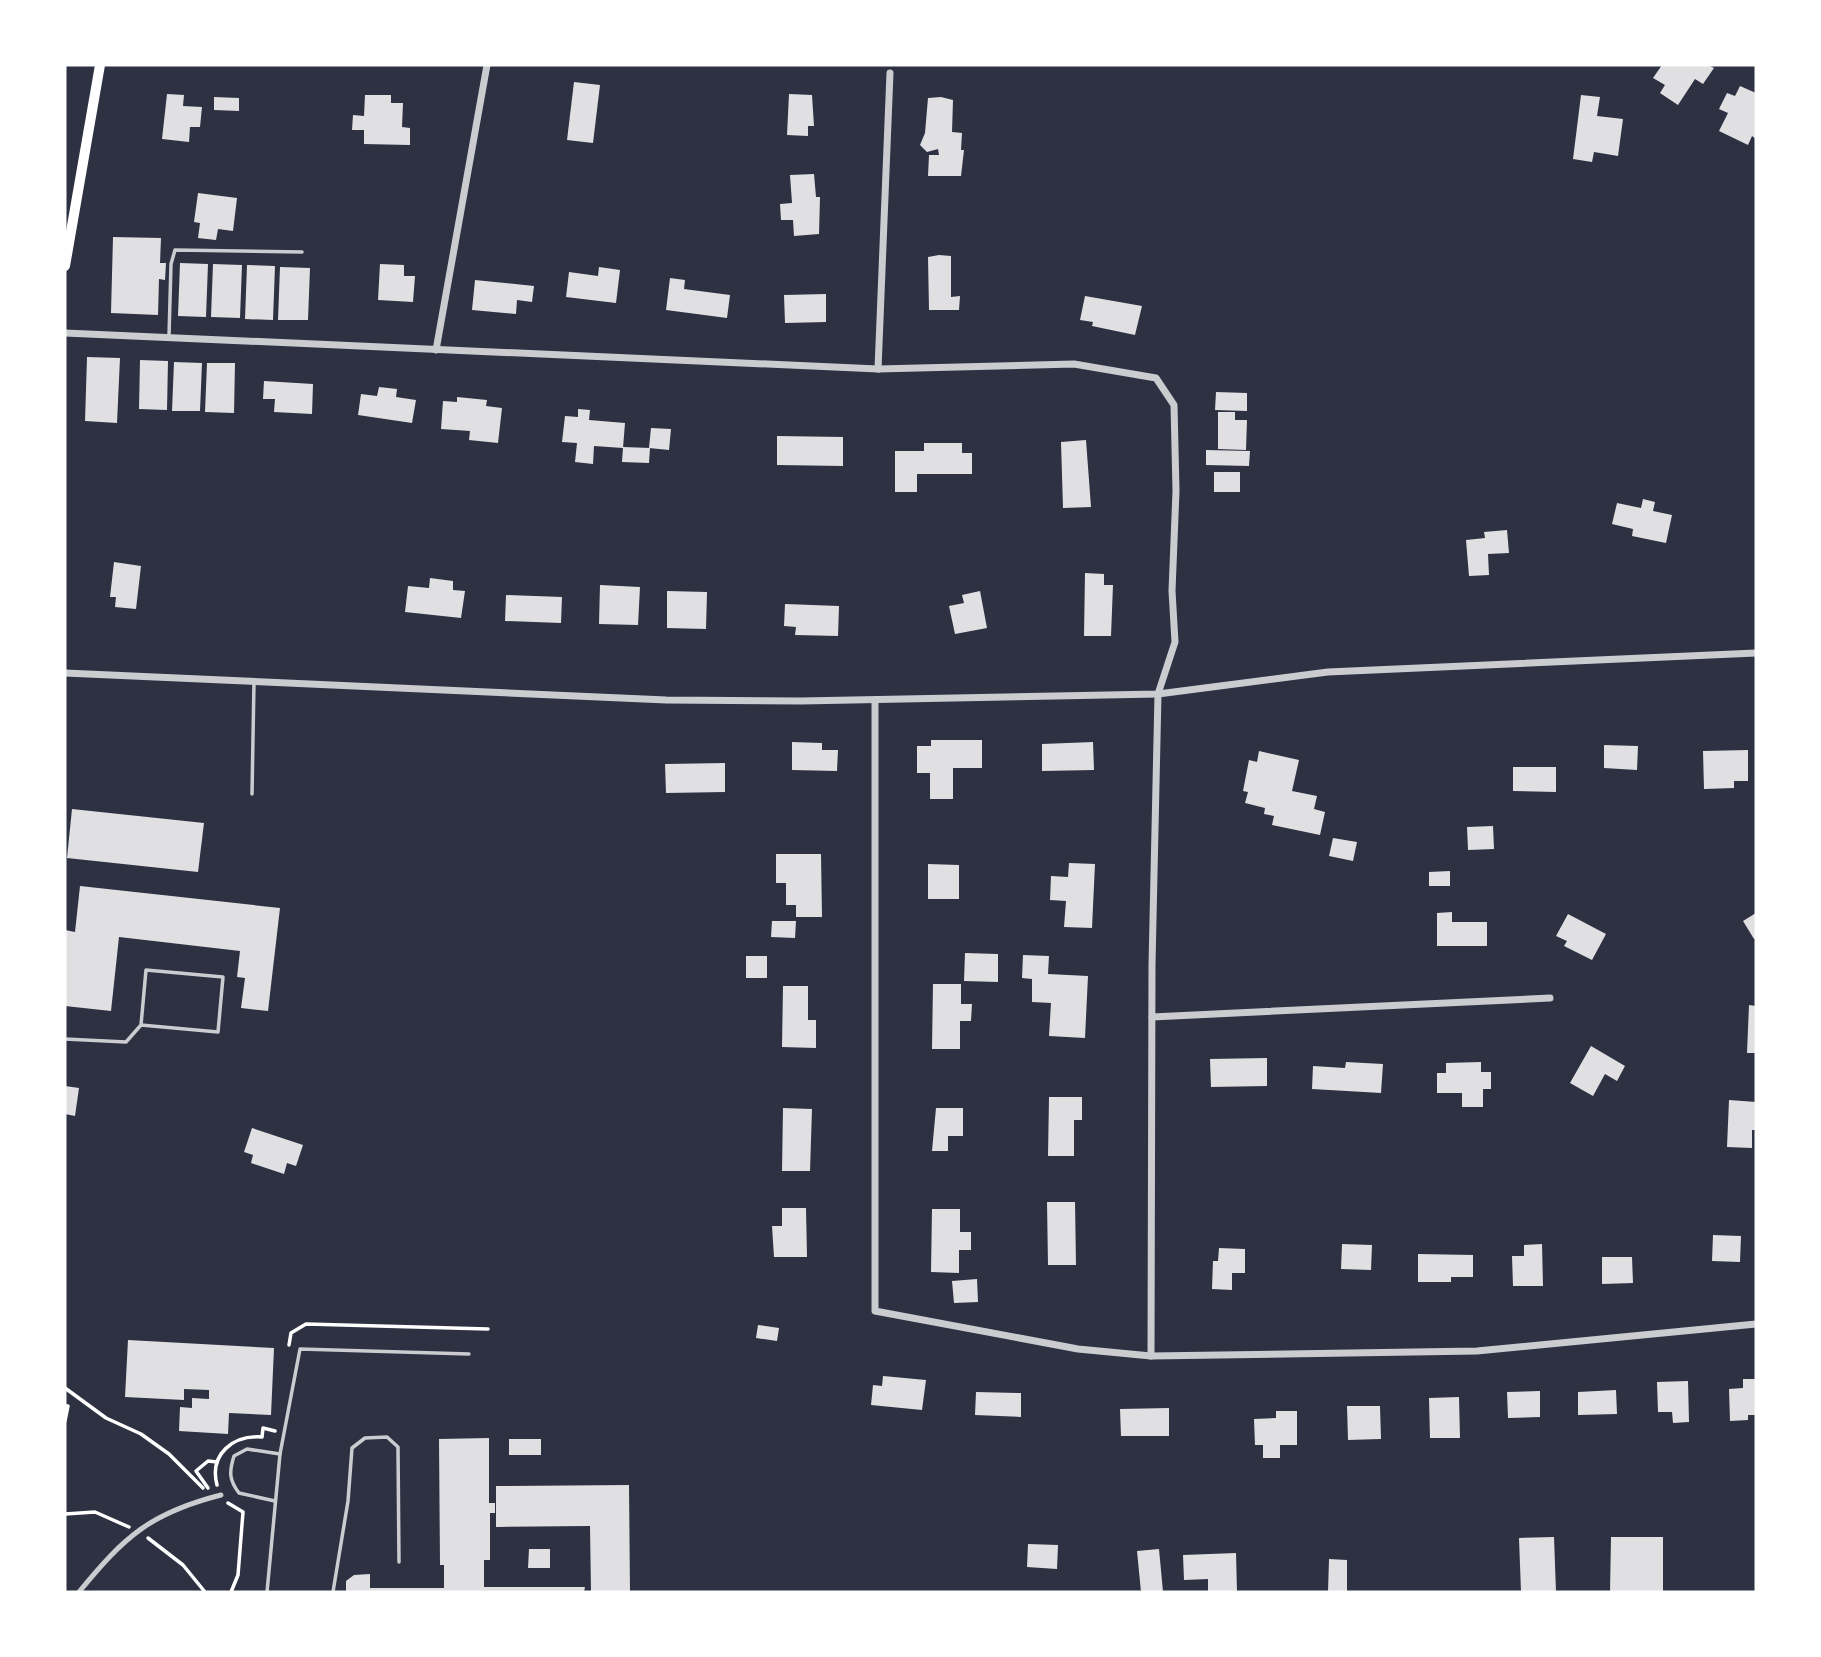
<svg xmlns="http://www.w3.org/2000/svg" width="1821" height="1657" font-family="Mulish,sans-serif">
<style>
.building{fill:#e0e0e3}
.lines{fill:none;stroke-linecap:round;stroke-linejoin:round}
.path{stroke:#fff;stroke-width:3.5}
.service{stroke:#caccd0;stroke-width:3.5}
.pedestrian{stroke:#caccd0;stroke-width:5}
.minor{stroke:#caccd0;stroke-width:7}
.secondary{stroke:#fff;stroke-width:10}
</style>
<rect width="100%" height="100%" fill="#2d3142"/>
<!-- building -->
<g class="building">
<polygon points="1662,65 1708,65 1714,68 1703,84 1695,79 1678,105 1660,93 1665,85 1653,78"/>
<polygon points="574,82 600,85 593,143 567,140"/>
<polygon points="1740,86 1756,93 1756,139 1752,136 1748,145 1719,131 1728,113 1719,109 1727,93 1735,96"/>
<polygon points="167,94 184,95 183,106 202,107 200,127 190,127 189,142 162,139"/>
<polygon points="789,94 812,95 814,126 808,126 808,136 787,135"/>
<polygon points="365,95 391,95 391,103 403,103 402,127 410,128 410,145 364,144 364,130 352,130 353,115 364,116"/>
<polygon points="1581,95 1600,97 1597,116 1623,119 1618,156 1594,152 1592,162 1573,159"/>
<polygon points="214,97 239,98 239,111 214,110"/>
<polygon points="941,97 953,100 952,132 962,133 961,150 964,150 961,176 928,176 929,155 939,155 938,149 927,152 920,145 925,133 928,98"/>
<polygon points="814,174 816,197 820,197 819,234 794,236 793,220 781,220 780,204 792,203 790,175"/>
<polygon points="198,193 237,198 233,231 218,229 216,240 198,238 200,223 194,222"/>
<polygon points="113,237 161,238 160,263 166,263 165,280 159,279 158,315 111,313"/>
<polygon points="939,255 951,256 951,297 960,296 959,310 929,310 928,257"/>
<polygon points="180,263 208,264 206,317 178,316"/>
<polygon points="213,264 242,265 240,318 211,317"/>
<polygon points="380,264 404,265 404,276 415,276 413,302 378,300"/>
<polygon points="247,265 275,266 273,320 245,319"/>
<polygon points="280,267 310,268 308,320 278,320"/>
<polygon points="599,267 620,270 616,303 566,297 569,272 598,276"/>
<polygon points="670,278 685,280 684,289 730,295 727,318 666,310"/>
<polygon points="475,280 534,286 532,302 517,300 516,314 472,310"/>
<polygon points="826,294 826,322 785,323 784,295"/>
<polygon points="1085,296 1142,306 1135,335 1092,326 1093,322 1080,320"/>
<polygon points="87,357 120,358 117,423 85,421"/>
<polygon points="140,360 168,361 167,410 139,409"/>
<polygon points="174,362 202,363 200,411 172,411"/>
<polygon points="207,363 235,363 234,413 205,412"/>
<polygon points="264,381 313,384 312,414 274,412 275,399 263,399"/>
<polygon points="379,387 397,389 396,397 416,400 412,423 358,415 361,394 377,396"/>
<polygon points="1216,392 1247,393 1247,411 1215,410"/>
<polygon points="457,397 487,400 486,406 502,408 498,443 469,440 470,431 441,429 443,401 457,402"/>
<polygon points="578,409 590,410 589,420 625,423 623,448 594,446 593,464 575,462 577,443 562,442 565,416 578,417"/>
<polygon points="1218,412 1235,412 1235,420 1247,420 1246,450 1218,449"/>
<polygon points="651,428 671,429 669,450 649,448"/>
<polygon points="777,436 843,437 843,466 777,465"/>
<polygon points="1086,440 1091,507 1063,508 1061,442"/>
<polygon points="924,443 962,443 962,453 972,453 972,474 917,474 917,492 895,492 895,451 924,451"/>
<polygon points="623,447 650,448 649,463 622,462"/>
<polygon points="1206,450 1250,451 1249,466 1206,465"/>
<rect x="1214" y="472" width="26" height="20"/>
<polygon points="1643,499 1655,502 1653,511 1672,515 1666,543 1632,536 1633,529 1612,524 1617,503 1641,508"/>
<polygon points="1507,530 1509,553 1488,554 1489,575 1469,576 1466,540 1485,538 1484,532"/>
<polygon points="114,562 141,566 136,609 115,607 116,597 110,597"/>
<polygon points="1085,573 1104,574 1104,585 1113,585 1111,636 1084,636"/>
<polygon points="430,578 453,581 453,590 465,591 461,618 405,612 408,586 429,588"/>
<polygon points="600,585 640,587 638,625 599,624"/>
<polygon points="667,591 707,592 706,629 667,628"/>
<polygon points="980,591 987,628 955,634 949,606 964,603 962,595"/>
<polygon points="506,595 562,597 561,623 505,621"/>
<polygon points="785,604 839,606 838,636 795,635 796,627 784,626"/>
<polygon points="931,740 982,740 982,768 953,768 953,799 930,799 930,773 917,773 917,746 931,746"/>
<polygon points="792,742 822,743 822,750 838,750 837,771 792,770"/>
<polygon points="1093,742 1094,770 1042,771 1042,744"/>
<polygon points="1604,745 1638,746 1637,770 1604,768"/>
<polygon points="1748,750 1748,781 1734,781 1734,788 1704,789 1703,751"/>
<polygon points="1259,751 1299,760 1292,791 1317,796 1314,809 1325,812 1320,835 1272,825 1274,816 1264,814 1265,808 1245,803 1248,792 1243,791 1249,760 1257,762"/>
<polygon points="725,763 725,792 666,793 665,764"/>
<polygon points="1513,767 1556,767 1556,792 1513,791"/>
<polygon points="72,809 204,823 198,872 67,858"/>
<polygon points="1493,826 1494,849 1468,850 1467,827"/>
<polygon points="1333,838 1357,842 1353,861 1329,856"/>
<polygon points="776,854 821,854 822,917 796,917 796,905 786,905 786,883 776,883"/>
<polygon points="1069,863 1095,864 1092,928 1064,927 1066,901 1050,900 1051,876 1068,877"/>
<polygon points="928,864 959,865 959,899 928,899"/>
<polygon points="1450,871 1450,886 1429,886 1429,872"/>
<polygon points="80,886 280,908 268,1011 241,1008 245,978 237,977 240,951 119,937 111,1011 65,1006 65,930 75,932"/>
<polygon points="1452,912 1452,922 1487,922 1487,946 1437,946 1437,913"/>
<polygon points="1756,913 1756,938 1754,939 1743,921"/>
<polygon points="1568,914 1606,934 1592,960 1564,946 1567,941 1556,936"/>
<polygon points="772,921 796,921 795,938 771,937"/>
<polygon points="965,953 998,954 998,982 964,981"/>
<polygon points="1023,955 1049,956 1048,974 1088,976 1085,1038 1049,1036 1051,1003 1032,1002 1032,979 1022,978"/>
<rect x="746" y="956" width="21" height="22"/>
<polygon points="933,984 961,984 961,1004 972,1004 971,1021 960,1021 960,1049 932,1049"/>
<polygon points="783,986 808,986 808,1020 816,1020 816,1048 782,1047"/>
<polygon points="1749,1005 1756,1006 1756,1053 1747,1053"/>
<polygon points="1591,1046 1625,1066 1617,1081 1605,1074 1593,1096 1570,1083"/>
<polygon points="1267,1058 1267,1086 1211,1087 1210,1059"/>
<polygon points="1346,1062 1383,1064 1381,1093 1312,1089 1313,1066 1345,1068"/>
<polygon points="1481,1062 1481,1072 1491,1072 1491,1089 1483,1089 1483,1107 1462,1107 1462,1093 1437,1093 1437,1073 1446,1073 1446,1063"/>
<polygon points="65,1086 79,1088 75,1116 65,1114"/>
<polygon points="1049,1097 1082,1097 1082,1120 1074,1120 1074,1156 1048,1156"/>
<polygon points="1729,1100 1756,1102 1756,1130 1752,1130 1752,1148 1727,1147"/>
<polygon points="783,1108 812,1109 810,1171 782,1171"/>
<polygon points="936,1108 963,1108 963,1136 948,1136 948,1151 932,1151"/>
<polygon points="252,1128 303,1145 296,1166 287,1163 284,1174 251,1163 253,1155 244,1152"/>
<polygon points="1047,1202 1075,1202 1076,1265 1048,1265"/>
<polygon points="782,1208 806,1208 807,1257 774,1257 772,1226 782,1226"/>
<polygon points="932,1209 960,1209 960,1232 971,1232 971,1250 959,1250 959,1273 931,1272"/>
<polygon points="1713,1235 1741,1236 1740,1262 1712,1261"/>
<polygon points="1342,1244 1372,1245 1371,1270 1341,1269"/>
<polygon points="1542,1244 1543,1286 1513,1286 1512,1256 1524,1256 1524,1245"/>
<polygon points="1219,1248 1245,1249 1245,1273 1232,1273 1232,1290 1212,1289 1213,1261 1218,1261"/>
<polygon points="1418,1254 1473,1255 1473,1277 1451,1277 1451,1282 1418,1282"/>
<polygon points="1602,1257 1632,1257 1633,1283 1602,1284"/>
<polygon points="977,1279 978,1302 954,1303 952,1281"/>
<polygon points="758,1325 779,1328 777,1341 756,1338"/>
<polygon points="128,1340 274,1348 271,1415 229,1413 228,1434 179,1431 180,1407 192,1408 192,1398 209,1399 209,1390 184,1389 184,1400 125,1397"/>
<polygon points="883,1376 926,1380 922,1410 871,1405 873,1385 882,1386"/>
<polygon points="1743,1379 1756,1379 1756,1415 1748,1415 1748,1420 1730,1421 1729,1389 1743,1388"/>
<polygon points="1688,1381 1689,1422 1673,1423 1672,1412 1658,1412 1657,1382"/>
<polygon points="1616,1390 1617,1414 1578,1415 1578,1392"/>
<polygon points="1540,1391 1540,1417 1508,1418 1507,1392"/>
<polygon points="976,1392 1021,1393 1021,1417 975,1415"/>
<polygon points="1459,1397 1460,1438 1430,1438 1429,1398"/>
<polygon points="1347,1406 1380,1406 1381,1439 1348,1440"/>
<polygon points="1169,1408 1169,1436 1121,1436 1120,1409"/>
<polygon points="1276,1411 1297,1411 1297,1445 1280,1445 1280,1458 1263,1458 1263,1445 1255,1445 1254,1419 1276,1418"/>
<polygon points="489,1438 489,1503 495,1503 495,1513 490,1513 490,1560 484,1560 484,1587 585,1587 584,1592 346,1592 346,1581 354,1575 370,1574 370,1588 444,1588 444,1565 440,1565 439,1439"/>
<rect x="509" y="1439" width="32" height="16"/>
<polygon points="629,1485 630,1592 591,1592 590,1526 496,1527 496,1486"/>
<polygon points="1554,1537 1556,1592 1521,1592 1519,1538"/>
<polygon points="1611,1537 1663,1537 1663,1592 1610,1592"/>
<polygon points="1028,1544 1058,1545 1057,1569 1027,1567"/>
<polygon points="529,1549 550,1549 550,1568 528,1568"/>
<polygon points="1159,1549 1163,1592 1141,1592 1137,1551"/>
<polygon points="1236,1553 1237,1592 1208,1592 1208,1579 1184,1580 1183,1555"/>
<polygon points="1329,1559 1347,1560 1347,1592 1328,1592"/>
</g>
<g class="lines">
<!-- path -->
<g class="path">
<polyline points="289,1345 291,1333 306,1324 488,1329"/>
<polyline points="65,1388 106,1418 141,1434 169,1454 203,1488"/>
<polyline points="65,1406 68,1406 65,1421"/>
<path d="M217 1485C209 1454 233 1435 262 1437L263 1428 275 1431"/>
<polyline points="208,1488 196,1471 208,1461 217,1462"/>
<polyline points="228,1503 243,1512 238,1575 231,1592"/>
<polyline points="65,1514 95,1512 129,1527"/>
<polyline points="148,1538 183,1565 205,1592"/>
</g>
<!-- service -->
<g class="service">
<polyline points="169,336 171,264 175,250 302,252"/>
<polyline points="252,794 254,682"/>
<polyline points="65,1039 126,1042 141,1025 146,970 223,977 218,1032 141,1025"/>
<path d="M275 1501 239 1493C229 1480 229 1472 234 1456L247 1449 280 1454"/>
<polyline points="267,1592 280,1454 300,1349 469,1354"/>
<polyline points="333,1592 348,1501 352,1448 365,1438 387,1437 398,1447 399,1562"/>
</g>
<!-- pedestrian -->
<path class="pedestrian" d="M79 1592C124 1537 150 1513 221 1495"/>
<!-- minor -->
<g class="minor">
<polyline points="65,333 878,369 1074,364 1156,378 1174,405 1176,491 1172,591 1175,642 1158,694 1152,965 1151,1356"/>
<polyline points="436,350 487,65"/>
<polyline points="878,369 890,73"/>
<polyline points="65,673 666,700 801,701 1158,694 1328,672 1756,653"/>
<polyline points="875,700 875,1311 1078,1349 1151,1356 1477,1351 1756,1324"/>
<polyline points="1152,1017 1550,998"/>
</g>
<!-- secondary -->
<polyline class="secondary" points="65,266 100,65"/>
</g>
<!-- border -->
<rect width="1821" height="1657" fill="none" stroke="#ffffff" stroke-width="133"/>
</svg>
